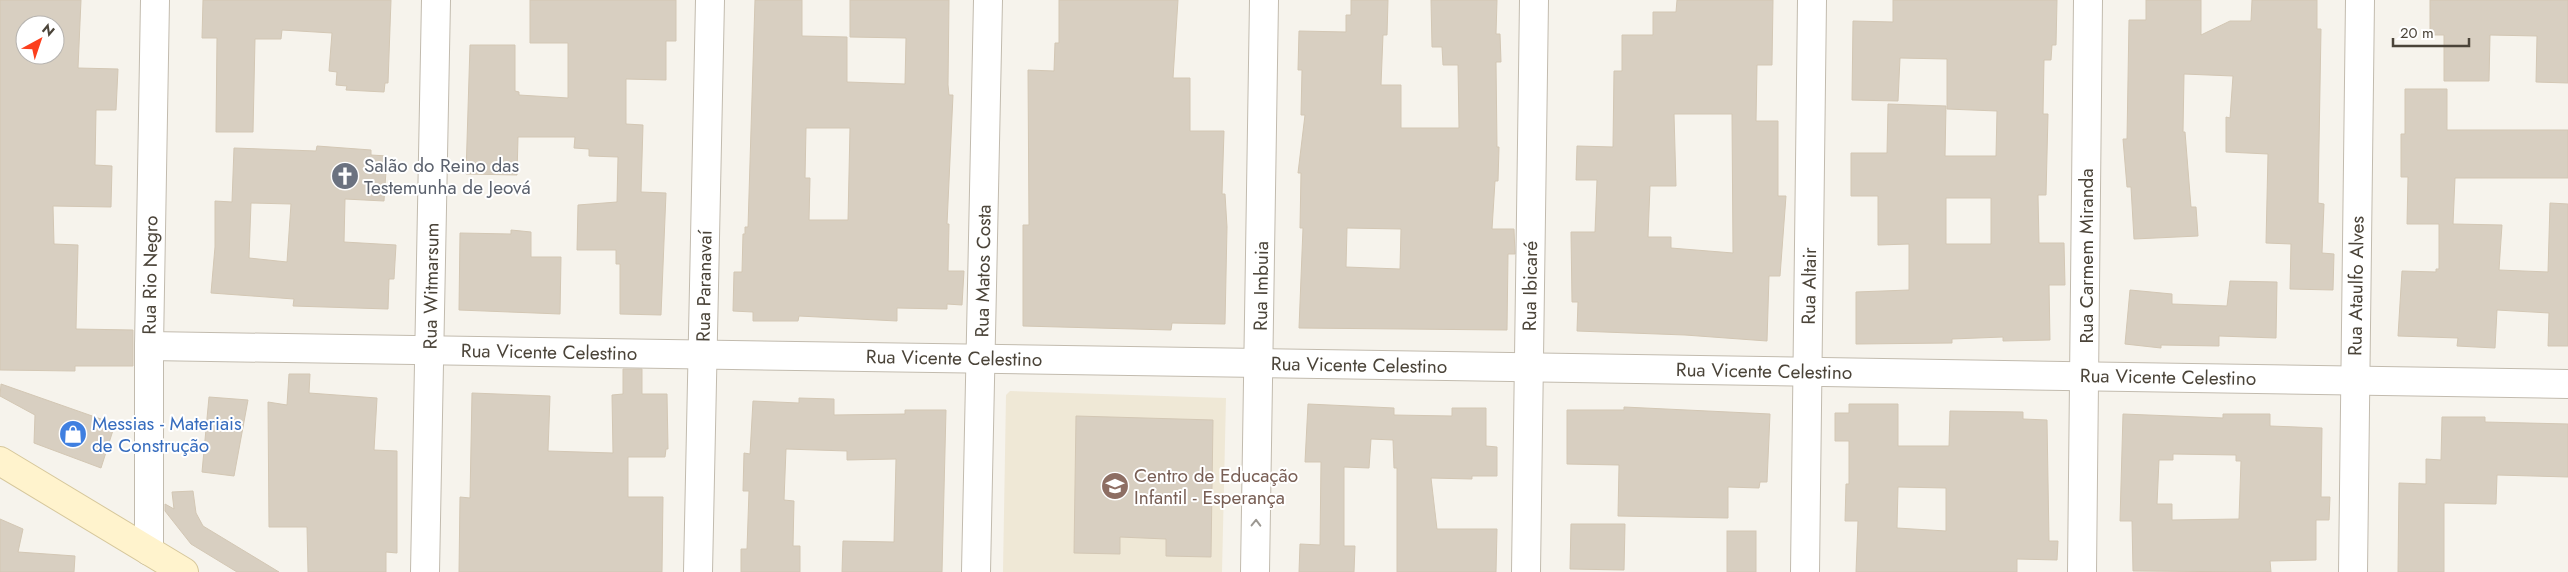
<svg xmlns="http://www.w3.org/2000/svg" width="2568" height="572" font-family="Jost,sans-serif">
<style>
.education{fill:#efe8d6}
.building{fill:#d8cfc1;stroke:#d3c7b4;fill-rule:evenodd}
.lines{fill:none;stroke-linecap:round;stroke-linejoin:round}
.minor-casing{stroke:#c2bbae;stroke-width:30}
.tertiary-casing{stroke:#c2bbae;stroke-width:30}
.secondary-casing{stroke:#d6c79b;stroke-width:30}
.minor{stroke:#fff;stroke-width:28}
.tertiary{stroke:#fff;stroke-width:28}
.secondary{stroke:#fff3cd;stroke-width:28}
.oneway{stroke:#9c9892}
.labels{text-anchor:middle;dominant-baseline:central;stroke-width:4;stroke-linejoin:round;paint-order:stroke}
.worship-label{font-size:19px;fill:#5b616d;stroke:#fff;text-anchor:start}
.street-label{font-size:19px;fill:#4b4439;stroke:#fff}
.shop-label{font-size:19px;fill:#366cbe;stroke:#fff;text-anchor:start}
.education-label{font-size:19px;fill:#785e54;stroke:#fff;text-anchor:start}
</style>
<rect width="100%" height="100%" fill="#f6f3ec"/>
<!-- education -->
<polygon class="education" points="1010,391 1226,398 1222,572 1003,572 1006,395"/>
<!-- building -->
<g class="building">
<path d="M0 0H81L78 68 118 69 116 110H96L95 165 112 166 111 207 53 206 54 244 78 245 76 329 133 330V366H75V371L0 370ZM25 25H55V55H25Z"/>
<polygon points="203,0 391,0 388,83 385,83 384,92 346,90 347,86 336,85 337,72 329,71 332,33 282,30 281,39 255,39 253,132 216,132 217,38 202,38"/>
<polygon points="530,0 676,0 676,41 666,41 666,80 626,79 626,124 643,125 641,192 666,193 661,315 620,314 620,264 616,264 616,250 577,250 578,205 617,202 618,157 589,156 589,149 574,148 575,137 518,137 517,175 466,174 470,45 515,45 515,91 519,92 519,95 568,98 568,43 530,43"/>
<path d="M755 0H802V36L847 37V82L905 84 906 38 850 37V0H949L948 85 949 95H953L947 224H949L948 271H964L962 305 947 304V309L897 308V321L799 316 798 321H753V312L733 311 734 272H742L743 234H745V227H748ZM806 128H850L848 220H809L810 178H805Z"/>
<polygon points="1059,0 1178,0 1173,78 1190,78 1190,131 1224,131 1222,194 1225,194 1227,227 1225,324 1172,323 1171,330 1023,326 1023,225 1029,225 1028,70 1054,71 1055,43 1059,43"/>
<path d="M1351 0H1388L1387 35H1383L1381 85H1401V128H1459L1458 65H1443L1442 47H1432L1431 0H1497L1496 34H1500L1501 62H1496L1497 147H1499L1498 181H1495L1492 229H1514L1515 254H1508L1507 330 1299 328 1303 228H1300L1301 173H1298L1305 115H1301L1302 70H1298L1299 31 1346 32V15H1351ZM1347 228 1401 229 1400 269 1346 267Z"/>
<path d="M1677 0H1773L1772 65H1757L1756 121H1778V196H1786L1780 276H1769L1767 341 1685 335 1577 331 1578 302H1572L1571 232H1595L1597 180H1576L1577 146 1613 147 1614 71H1622V35H1653V12H1676ZM1674 114H1732L1733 253 1671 248V237H1648L1650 186H1676Z"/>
<path d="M1893 0H2057L2056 45H2052L2051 60H2044L2043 114H2048L2046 195H2038L2039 243H2064L2065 285H2049L2050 340 2003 341V337L1952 339V343L1856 344V292L1909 290V244L1878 245V196H1851V153H1887L1888 104 1946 106 1945 156H1996L1997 111 1947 109V59L1900 58 1898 101 1852 100 1853 21 1893 22ZM1946 198H1991V244H1946Z"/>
<polygon points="2146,0 2201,0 2201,35 2230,21 2251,21 2252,0 2317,0 2317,29 2321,29 2318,203 2324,204 2322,253 2334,254 2333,290 2290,289 2291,244 2266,243 2268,154 2226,152 2226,117 2230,118 2233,76 2184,74 2183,132 2185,132 2191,207 2196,207 2198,236 2134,239 2131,187 2127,187 2123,139 2127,139 2129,20 2146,20"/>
<polygon points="2430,0 2568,0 2568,83 2536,82 2537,36 2490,35 2489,81 2444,81 2444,35 2430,35"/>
<polygon points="2405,89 2447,89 2447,130 2568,130 2568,178 2455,178 2453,224 2502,225 2499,270 2548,272 2550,203 2568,204 2568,346 2548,346 2549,313 2497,310 2495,348 2457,346 2458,338 2398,336 2402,271 2436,272 2436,269 2439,269 2439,224 2407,224 2408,177 2401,177 2401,134 2405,134"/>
<path d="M317 146 371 150V155L387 156 384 201 345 199 344 242 396 245 394 279H389L388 309 293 306 294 299 211 293 215 247V201L232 202 234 148 316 151ZM251 203 291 204 287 262 249 258Z"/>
<polygon points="511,230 531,232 531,257 561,257 560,314 459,310 460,233 511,234"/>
<polygon points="2230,281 2277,282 2276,338 2219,336 2219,346 2161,345 2161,348 2125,344 2130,290 2172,294 2172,304 2227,306"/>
<polygon points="623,369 642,369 642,394 667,394 668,449 666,449 665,457 628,457 628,497 663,497 662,572 459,572 460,497 470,498 472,393 550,396 548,451 613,453 612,395 623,394"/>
<polygon points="289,374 310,374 309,393 377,398 374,450 397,451 397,553 386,552 386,572 308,572 307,527 269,527 268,402 287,405"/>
<polygon points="1,384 115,424 101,468 34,443 35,415 0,396"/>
<polygon points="209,397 248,400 234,476 202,472"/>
<polygon points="799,398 834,399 834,415 905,414 905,410 946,410 942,572 842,572 843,541 894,542 896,459 847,460 847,451 786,449 784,500 794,501 793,546 800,546 800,572 741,572 741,549 747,549 749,491 743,491 744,453 750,454 753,401 799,403"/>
<polygon points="1308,404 1394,408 1394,415 1452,416 1452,408 1486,408 1486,446 1497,447 1497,476 1472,476 1472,479 1431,478 1437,529 1497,529 1496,572 1397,572 1397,468 1394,468 1393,440 1371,439 1369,468 1344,467 1344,546 1355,546 1354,572 1299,572 1300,544 1320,545 1321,462 1305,462"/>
<path d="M1849 404H1898V446H1949L1950 411 2023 412V419L2047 420 2049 541H2058L2057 560 2017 559V572H1856L1858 521H1845L1846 484H1849V441H1835V413H1849ZM1898 487 1946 488V531L1897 528Z"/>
<polygon points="1624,407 1770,414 1767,482 1760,482 1759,488 1728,487 1728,518 1618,516 1619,465 1567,464 1567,410 1624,410"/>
<path d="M2123 414 2223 418V414H2270V426L2322 428 2321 497H2330L2329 520H2316V560L2270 561 2271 572 2133 571 2132 521H2120ZM2173 454 2236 455V461H2241L2239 519 2172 520V504H2157L2159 460H2173Z"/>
<polygon points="1076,416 1213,420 1211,557 1166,556 1166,539 1120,537 1120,554 1074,553"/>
<polygon points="2442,417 2485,417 2485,422 2568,424 2568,477 2497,475 2496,504 2444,503 2444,572 2398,572 2399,483 2426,484 2426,459 2441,460"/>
<polygon points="193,491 196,513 203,526 279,572 237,572 191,544 165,511 165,504 174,509 172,492"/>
<polygon points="0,519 23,529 18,552 75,556 74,572 0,572"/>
<polygon points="1571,524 1625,524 1624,570 1570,569"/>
<rect x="1727" y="531" width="29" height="41"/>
</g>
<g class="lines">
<!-- minor casing -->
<g class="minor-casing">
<g id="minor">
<polyline points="149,346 1260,363"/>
<polyline points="149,551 149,346 155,0"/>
<polyline points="425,572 436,0"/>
<polyline points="698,572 710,0"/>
<polyline points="976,572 988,0"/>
<polyline points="1805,572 1812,0"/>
<polyline points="2082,572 2088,0"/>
<polyline points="2353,572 2360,0"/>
</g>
</g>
<!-- tertiary casing -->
<g class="tertiary-casing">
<g id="tertiary">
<polyline points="1260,363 2568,384"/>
<polyline points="1255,572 1264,0"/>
<polyline points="1526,572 1534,0"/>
</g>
</g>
<!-- secondary casing -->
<g class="secondary-casing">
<polyline id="secondary" points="0,461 184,572"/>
</g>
<!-- minor -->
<use href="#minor" class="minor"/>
<!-- tertiary -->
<use href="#tertiary" class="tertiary"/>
<!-- secondary -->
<use href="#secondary" class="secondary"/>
</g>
<!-- one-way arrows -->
<defs><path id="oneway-chevron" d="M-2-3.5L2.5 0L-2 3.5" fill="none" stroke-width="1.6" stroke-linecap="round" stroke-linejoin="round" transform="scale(1.25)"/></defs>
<use class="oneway" href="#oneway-chevron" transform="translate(1256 523) rotate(-89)"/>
<!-- icons -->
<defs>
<g id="church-disc" transform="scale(1.4375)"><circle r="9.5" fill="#6b7280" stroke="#fff"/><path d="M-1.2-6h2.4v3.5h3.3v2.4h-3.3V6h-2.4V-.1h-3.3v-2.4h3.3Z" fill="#fff"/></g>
<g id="shop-disc" transform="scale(1.4375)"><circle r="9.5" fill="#3f7fe0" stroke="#fff"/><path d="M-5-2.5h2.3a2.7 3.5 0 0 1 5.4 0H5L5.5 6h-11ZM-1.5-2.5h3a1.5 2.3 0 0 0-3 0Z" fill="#fff"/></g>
<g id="school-disc" transform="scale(1.4375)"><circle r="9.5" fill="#8d6e63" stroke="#fff"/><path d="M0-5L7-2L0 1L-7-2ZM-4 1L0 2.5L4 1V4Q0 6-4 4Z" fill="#fff"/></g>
</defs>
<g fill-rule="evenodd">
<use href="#church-disc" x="345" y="176"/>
<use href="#shop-disc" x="73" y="434"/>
<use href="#school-disc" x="1115" y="486"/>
</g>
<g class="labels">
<!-- worship labels -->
<g class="worship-label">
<text x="364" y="165">Salão do Reino das<tspan x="364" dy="22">Testemunha de Jeová</tspan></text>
</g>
<!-- street labels -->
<g class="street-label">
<text transform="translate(2086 256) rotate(-90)">Rua Carmem Miranda</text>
<text transform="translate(983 271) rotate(-89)">Rua Matos Costa</text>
<text transform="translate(150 275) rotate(-89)">Rua Rio Negro</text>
<text transform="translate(431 286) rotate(-89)">Rua Witmarsum</text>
<text transform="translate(704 286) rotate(-89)">Rua Paranavaí</text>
<text transform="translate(1261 286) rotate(-89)">Rua Imbuia</text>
<text transform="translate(1530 286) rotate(-89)">Rua Ibicaré</text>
<text transform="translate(1809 286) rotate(-89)">Rua Altair</text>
<text transform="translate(2356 286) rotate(-89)">Rua Ataulfo Alves</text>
<text transform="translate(549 352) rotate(1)">Rua Vicente Celestino</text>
<text transform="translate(954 358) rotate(1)">Rua Vicente Celestino</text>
<text transform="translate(1359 365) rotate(1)">Rua Vicente Celestino</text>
<text transform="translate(1764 371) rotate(1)">Rua Vicente Celestino</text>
<text transform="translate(2168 377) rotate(1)">Rua Vicente Celestino</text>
</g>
<!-- shop labels -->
<g class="shop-label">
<text x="92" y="423">Messias - Materiais<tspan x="92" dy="22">de Construção</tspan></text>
</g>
<!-- education labels -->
<g class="education-label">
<text x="1134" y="475">Centro de Educação<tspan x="1134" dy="22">Infantil - Esperança</tspan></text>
</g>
</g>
<!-- north arrow -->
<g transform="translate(40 40) rotate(40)"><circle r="24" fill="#ffffff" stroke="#b7b4b0"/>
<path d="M0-4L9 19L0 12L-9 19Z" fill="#fc3f1d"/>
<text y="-8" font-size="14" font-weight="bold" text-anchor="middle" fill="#4b4439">N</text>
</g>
<!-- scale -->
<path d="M2393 38v8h76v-8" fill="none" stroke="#4b4439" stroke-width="2.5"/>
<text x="2400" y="38" font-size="15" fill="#4b4439" stroke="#ffffff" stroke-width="4" paint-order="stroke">20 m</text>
</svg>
